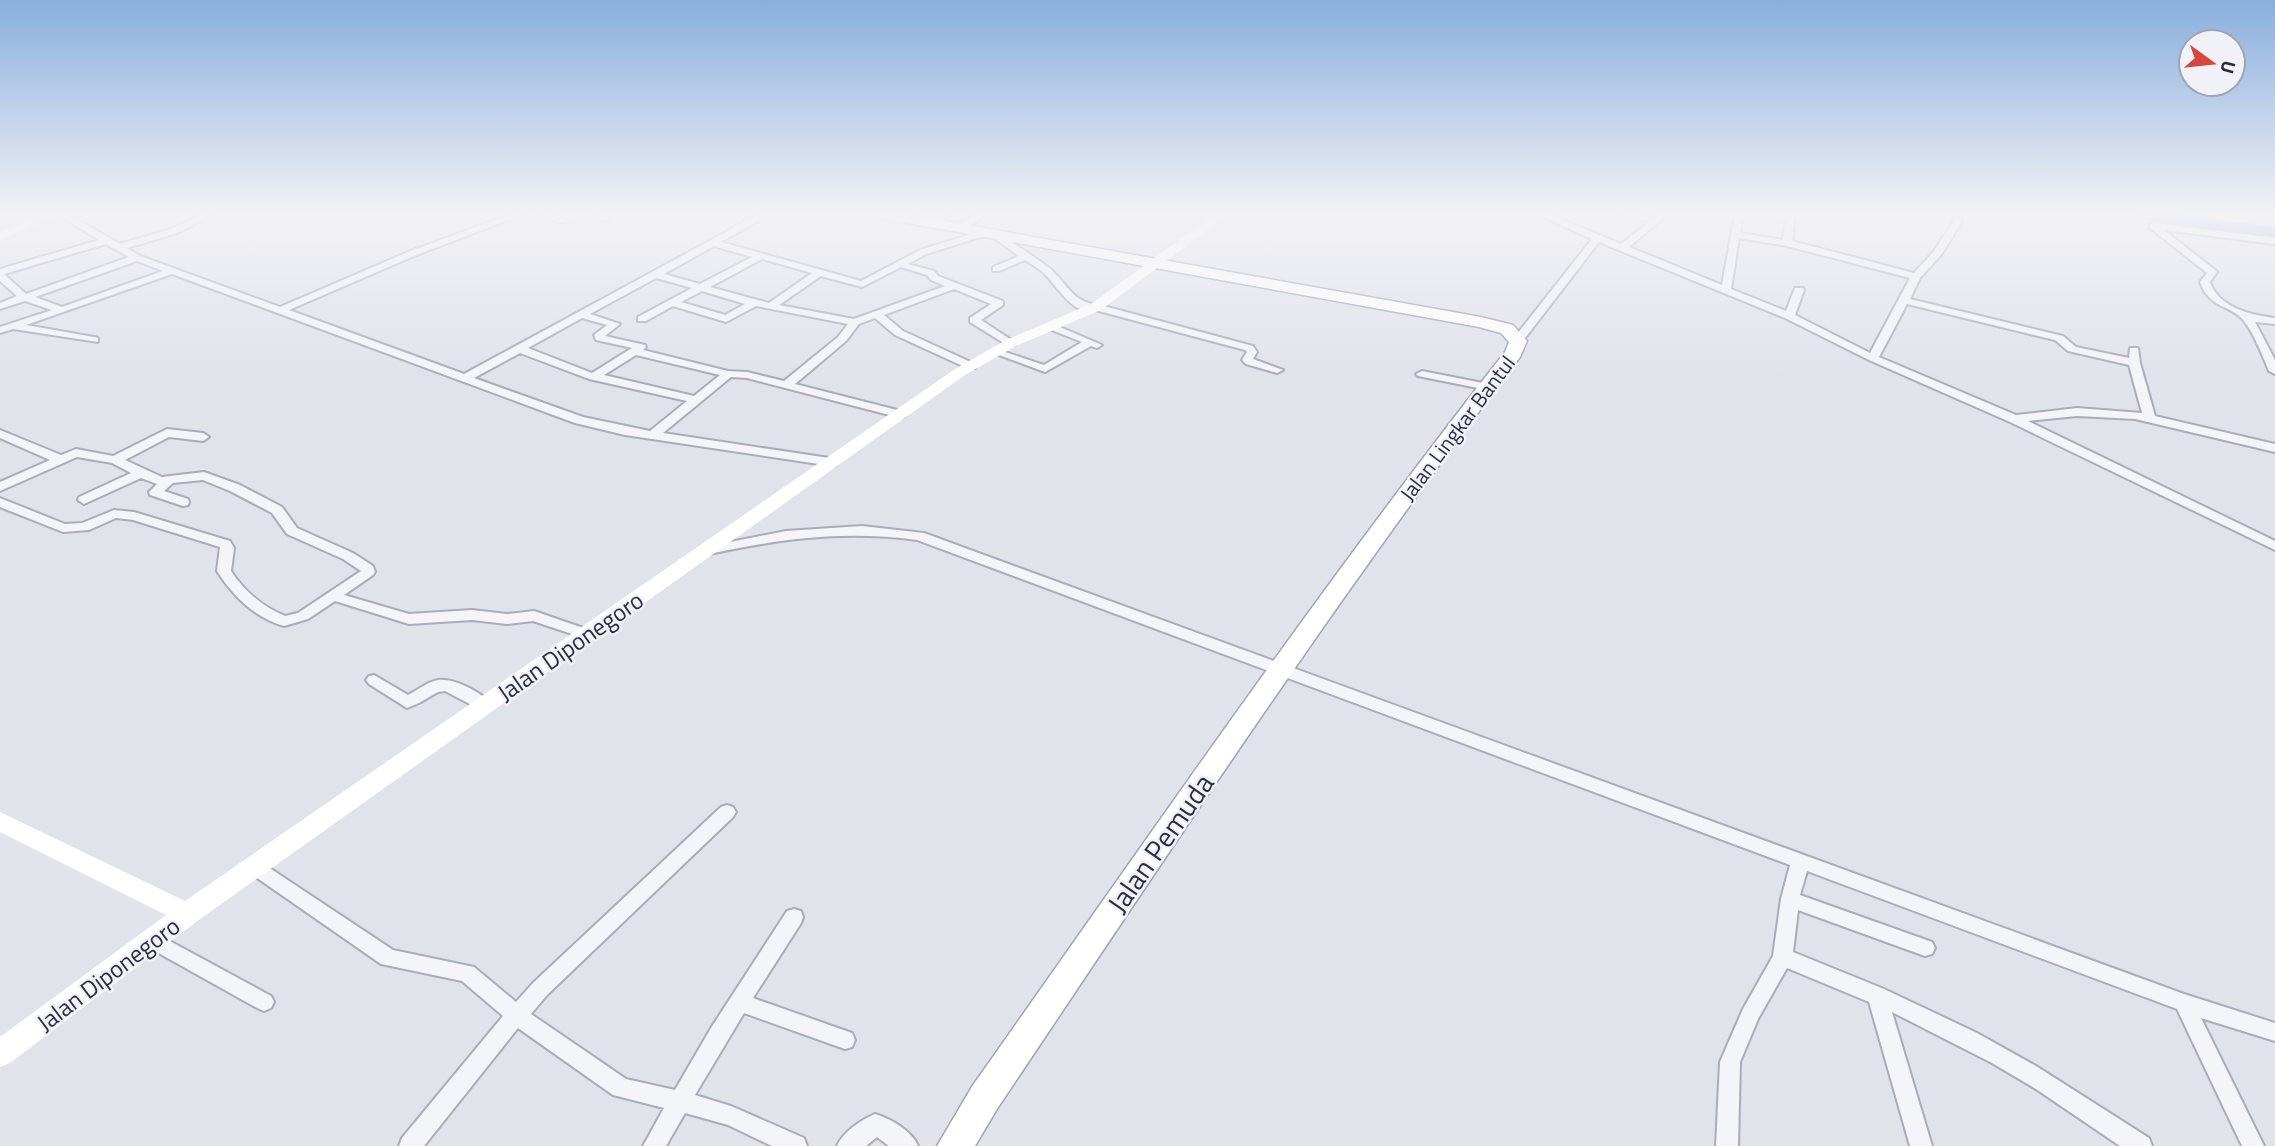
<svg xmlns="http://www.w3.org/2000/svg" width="2275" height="1146" font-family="'Titillium Web',sans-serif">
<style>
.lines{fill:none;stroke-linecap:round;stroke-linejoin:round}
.river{fill:#9aa8cd;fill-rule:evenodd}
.street-casing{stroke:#aaacb9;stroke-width:4}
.primary-casing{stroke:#9fa4b7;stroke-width:3}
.street{fill:#f4f5f8;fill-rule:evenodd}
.secondary{fill:#fff;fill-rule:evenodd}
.primary{fill:#fff;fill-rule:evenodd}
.labels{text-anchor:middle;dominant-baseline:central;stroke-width:5;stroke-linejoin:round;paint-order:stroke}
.far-street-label{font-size:21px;fill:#282d43;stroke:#f1f2f8}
.street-label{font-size:24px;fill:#282d43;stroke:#f1f2f8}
.near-street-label{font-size:28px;fill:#282d43;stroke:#f1f2f8}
</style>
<rect width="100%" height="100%" fill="#e1e3eb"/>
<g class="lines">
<!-- river -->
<polygon class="river" points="2130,214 2176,214 2275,227 2275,237 2138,219"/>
<!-- street casing -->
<g class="street-casing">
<g id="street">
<path d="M57 214H68L120 244 171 229 203 214H215L177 233 127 248 140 256 280 307 408 252 511 214H524L414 256 289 310 464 374 759 214H770L721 242 861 281 920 250 984 230 987 231V235L926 254 908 264 934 271 938 276 1003 301V305L981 320 1016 343 1015 345H1007L970 322V318L991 304 954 289 884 315 903 331 975 364V368H967L895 335 875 318 859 324 846 341 795 384 905 412V416L901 418 747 378 731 377 663 433 836 459 838 462 836 465 832 466 625 435 575 423 172 274 26 325 94 337 98 338V342L13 329 0 333V327L52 310 25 301 0 309V303L17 296 0 281V269L99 240ZM106 244 129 257 26 294 4 274ZM714 246 752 257 700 284 664 274ZM762 259 812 273 769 303 710 287ZM137 261 163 271 62 307 35 297ZM901 267 927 275 931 280 945 286 854 319 779 305 821 276 862 287ZM656 278 692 288 638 317V321H646L673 306 726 322 756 306 848 324 838 337 784 381 747 372 728 371 643 350 646 347 645 345 605 336 620 324 590 314ZM702 291 745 304 725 315 681 302ZM582 318 607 325 594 335 596 340 632 348 592 373 528 348ZM520 353 589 379 687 401 650 431 583 417 474 378ZM636 355 720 375 694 396 604 375Z"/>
<polygon points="541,214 554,214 567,221 560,223"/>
<polygon points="593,214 604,214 610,219 603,221"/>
<polygon points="941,214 951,214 935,226 929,226 929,222"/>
<polygon points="976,214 987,214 963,230 957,230 957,226"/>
<path d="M1536 214H1549L1621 244 1649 222 1620 214H1638L1654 218 1658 214H1668L1629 247 1722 285 1735 214H1743L1740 233 1783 240 1787 214H1795L1792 241 1914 273 1934 251 1955 219H1961L1962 221 1941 255 1920 278 1910 299 2063 336 2076 347 2129 358 2130 348H2138L2140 363 2155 416 2275 444V452L2135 419 2077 416 2028 421 2275 541V550L2010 422 1869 360 1785 318 1599 242 1522 342H1514V338L1592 239ZM1739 238 1787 246 1910 278 1870 353 1795 315 1804 290 1803 288H1795L1786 311 1731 289ZM1907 304 2055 340 2068 351 2129 365 2142 413 2077 408 2016 415 1879 357Z"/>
<path d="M2153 223 2275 238V244L2164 230 2215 270 2217 272 2210 282C2219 308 2251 315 2275 318V324L2255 322 2275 360V374L2269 371C2262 355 2255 335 2244 321 2231 304 2210 310 2200 282L2207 273 2150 228V224Z"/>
<path d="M991 232H997C1014 244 1032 255 1048 267 1068 283 1071 303 1100 305L1253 346 1257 352 1253 359 1283 370 1277 373 1246 364 1242 360 1247 352 1245 350 1095 310C1075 318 1056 285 1044 273 1038 268 1031 264 1025 260L999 271H993V267L1019 256 991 236Z"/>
<polygon points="1053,324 1102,345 1097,348 1091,346 1045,372 991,352 996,349 1044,365 1082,342 1049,329 1048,327"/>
<polygon points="1422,371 1488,384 1494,387 1488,390 1418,376 1416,374"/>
<path d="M167 429 203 433 209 437 203 441 169 437 125 460 162 477 204 472 240 485 282 507 297 528 353 553 373 566 375 572 373 575 344 595 409 614 472 610 507 614 534 611 592 631 594 634 587 639 533 621 507 624 472 620 409 624 335 601 308 619 284 626C255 618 233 596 217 571L220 547 133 520 116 518 89 530 63 532 0 507V498L65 524 82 523 114 510 134 512 230 541 234 548 231 571C244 591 263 607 285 616L298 613 361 571 343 559 287 534 272 513 230 491 203 480 173 483 164 491 188 499 189 502 188 505 183 506 150 495 149 492 157 484 141 478 84 504 78 500 79 497 131 473 112 463 77 457 0 491V482L50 460 0 438V430L61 455 76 449 113 456Z"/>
<path d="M862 526 924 533 2184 994 2275 1023V1041L2201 1018 2264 1146H2242L2177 1009 1807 871 1800 895 1932 942 1935 948 1932 954 1925 956 1798 910 1793 952 1884 989 1977 1033 2036 1066 2149 1138 2152 1146H2120L2036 1089 1992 1063 1892 1012 1932 1146H1910L1869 1002 1787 968 1758 1019 1740 1062 1738 1146H1716L1720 1062 1743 1009 1773 956 1781 899 1790 865 917 540C842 530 778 539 705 555L698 551 705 547 786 531Z"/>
<path d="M374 675 408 695C418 690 427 682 438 680 455 678 483 693 493 706L491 710 485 712 445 691 438 692 419 703 407 708 369 684 366 680 369 676Z"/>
<polygon points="727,805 733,807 736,812 733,817 547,995 531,1014 626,1079 675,1090 711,1028 787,911 794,909 801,911 803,917 801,923 753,998 852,1033 855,1040 852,1047 845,1049 744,1013 695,1095 731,1106 804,1138 807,1146 772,1146 728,1125 685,1113 666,1146 643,1146 664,1108 613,1095 518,1028 424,1146 399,1146 402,1138 503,1016 462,981 381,964 250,873 247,868 250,863 256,861 262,863 393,950 474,967 516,1002 533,983 721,807"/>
<polygon points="153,932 271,996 274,1002 271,1008 264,1011 257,1008 146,946 143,940 146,934"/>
<path d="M875 1114C891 1119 912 1131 918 1146H889L877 1137 866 1146H837C843 1132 861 1120 875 1114Z"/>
</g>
</g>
<!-- primary casing -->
<g class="primary-casing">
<path id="primary" d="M873 214H906L1481 317 1513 325 1527 341 1520 357C1335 600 1167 855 997 1109L975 1146H937L973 1085C1147 839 1318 590 1505 352L1509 342 1501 333 1479 327 880 218Z"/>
</g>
<!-- street -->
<use href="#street" class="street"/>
<!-- secondary -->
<g class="secondary">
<polygon points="43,214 60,214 0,240 0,232"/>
<polygon points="1215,214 1229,214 1101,310 1016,346 965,375 196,922 10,1063 0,1067 0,1037 166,915 0,832 0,812 185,901 955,369 1006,340 1091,304"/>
</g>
<!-- primary -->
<use href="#primary" class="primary"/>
</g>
<!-- sky -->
<linearGradient id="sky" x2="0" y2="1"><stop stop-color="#89afdd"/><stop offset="0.57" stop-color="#f2f2f6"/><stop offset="1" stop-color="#f2f2f6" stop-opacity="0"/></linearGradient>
<rect width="2275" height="375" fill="url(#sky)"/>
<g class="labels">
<!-- far-street labels -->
<g class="far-street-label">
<text transform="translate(1457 428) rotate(-53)">Jalan Lingkar Bantul</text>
</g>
<!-- street labels -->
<g class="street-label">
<text transform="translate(570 646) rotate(-35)">Jalan Diponegoro</text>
<text transform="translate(108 974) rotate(-37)">Jalan Diponegoro</text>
</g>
<!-- near-street labels -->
<g class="near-street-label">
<text transform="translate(1160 843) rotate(-55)">Jalan Pemuda</text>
</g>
</g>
<!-- north arrow -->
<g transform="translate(2212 63) rotate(105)"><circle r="33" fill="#f1f2f8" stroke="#a1a3b0" stroke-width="2"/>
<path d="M0-5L12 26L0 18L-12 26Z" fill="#d7463e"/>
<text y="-10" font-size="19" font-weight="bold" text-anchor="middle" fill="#282d43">U</text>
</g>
</svg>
